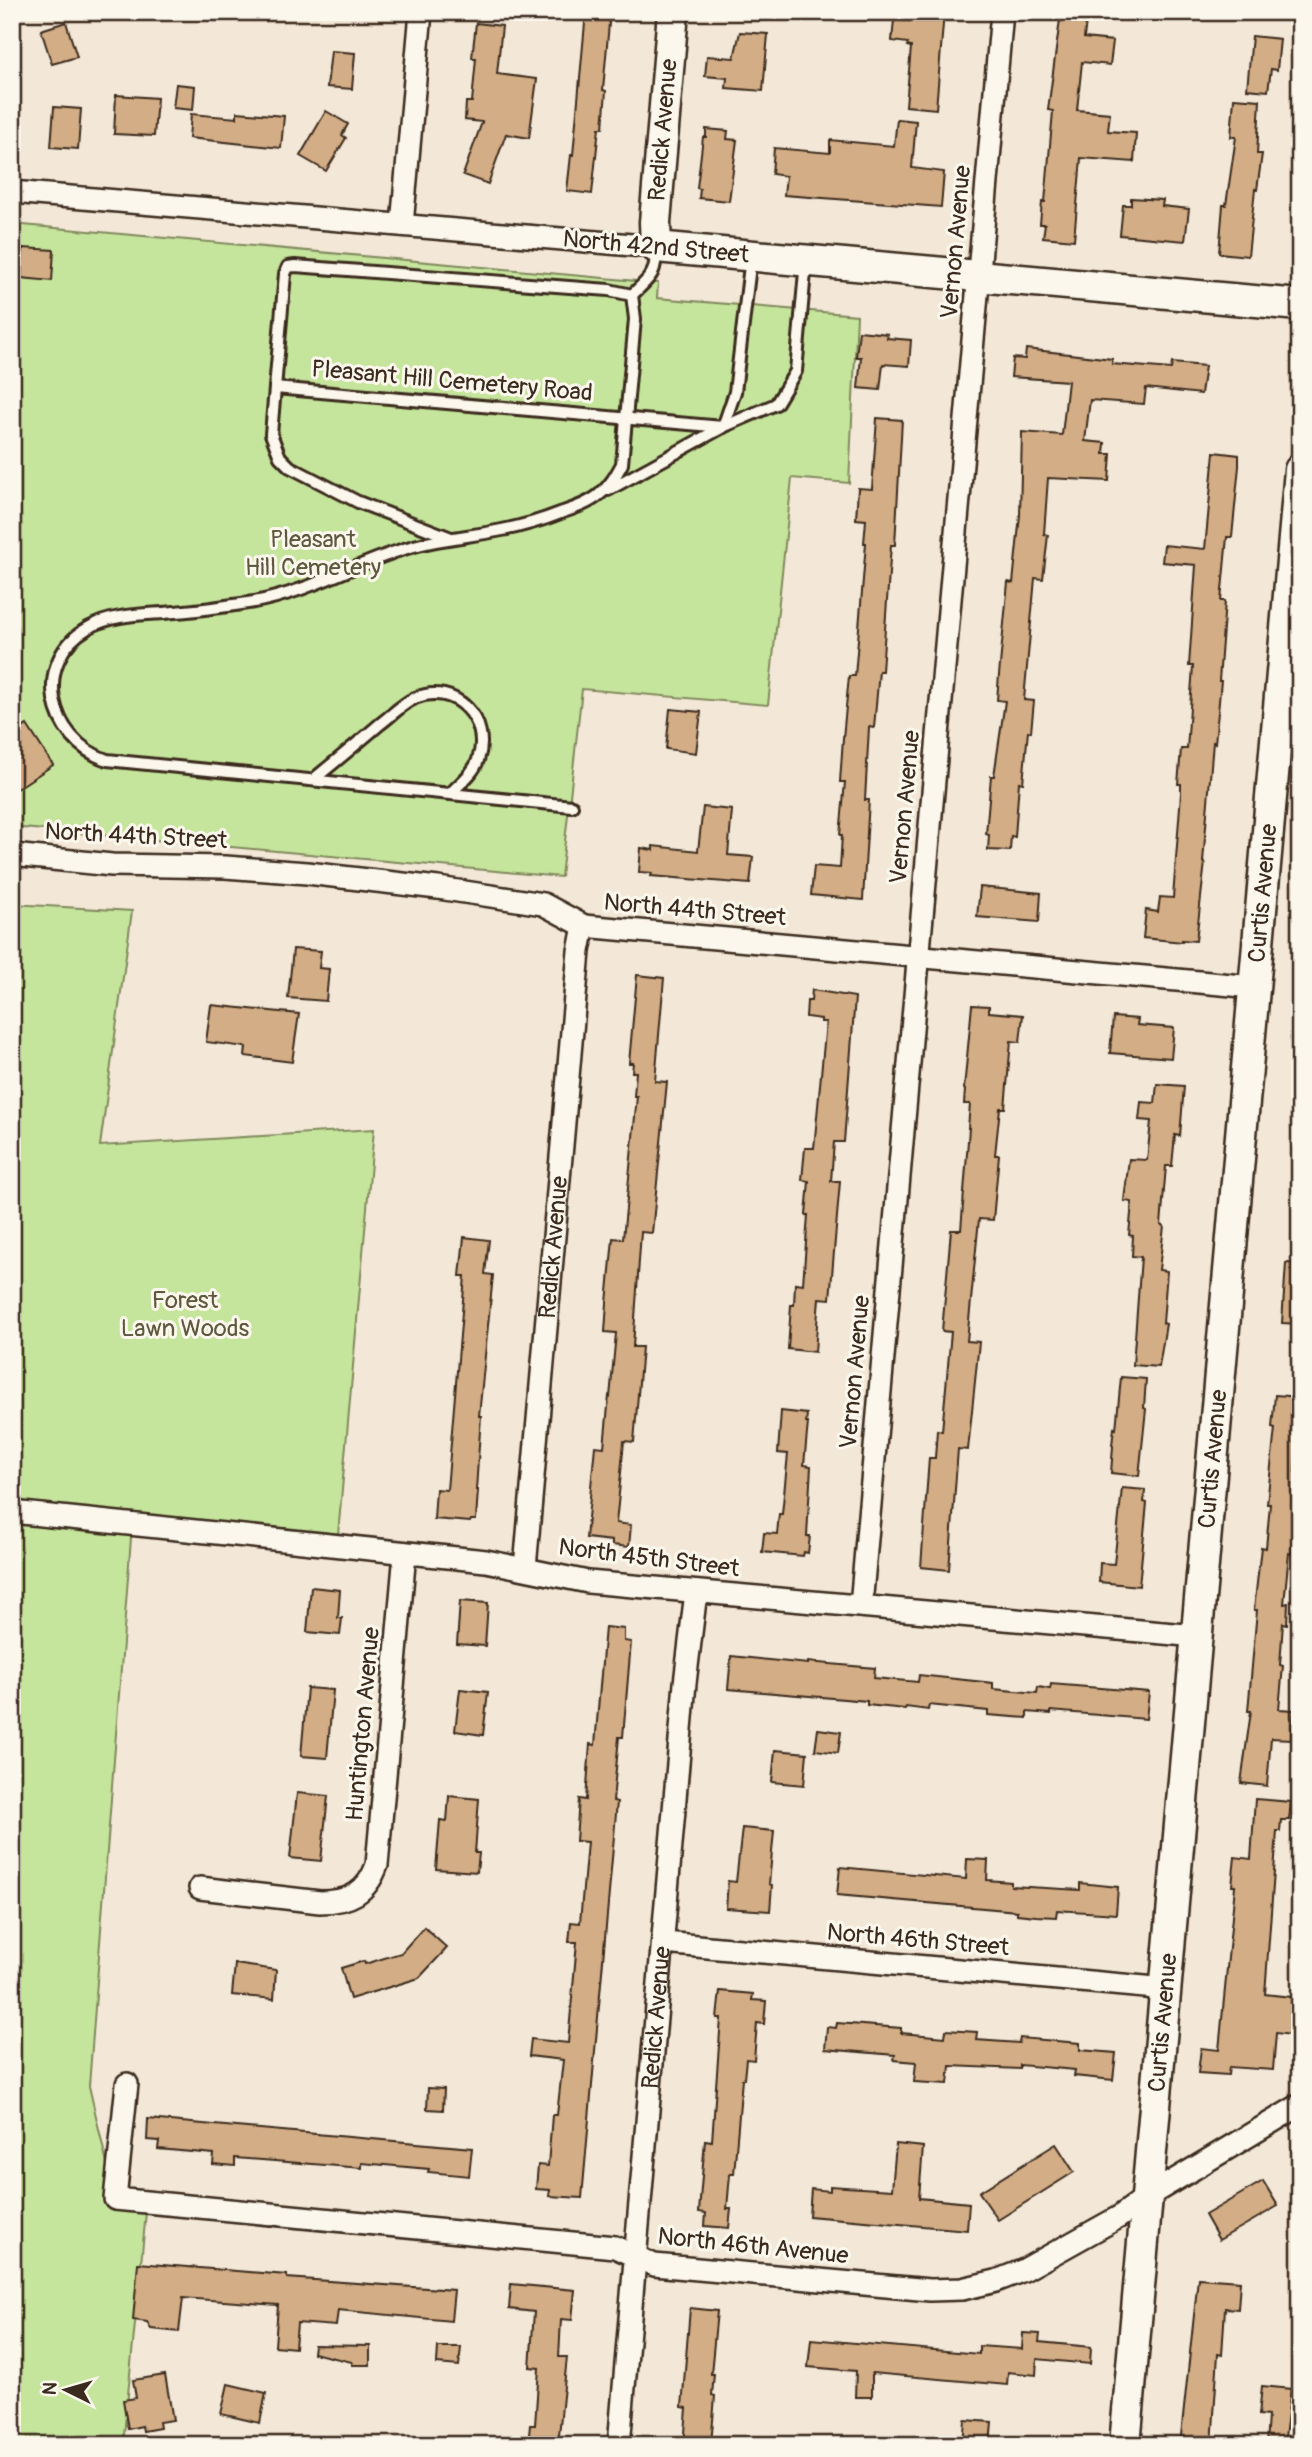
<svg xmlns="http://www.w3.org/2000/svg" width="1312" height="2457" font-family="Pangolin,sans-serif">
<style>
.green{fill:#c6e59c;stroke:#80885d;stroke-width:2}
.building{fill:#d3ad85;stroke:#3b2a1e;stroke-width:2}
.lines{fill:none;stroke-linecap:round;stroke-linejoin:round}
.lane-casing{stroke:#3b2a1e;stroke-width:16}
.street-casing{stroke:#3b2a1e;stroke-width:26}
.secondary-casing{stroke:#3b2a1e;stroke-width:35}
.lane{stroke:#fbf7ec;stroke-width:10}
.street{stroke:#fbf7ec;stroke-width:21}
.secondary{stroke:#fbf7ec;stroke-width:30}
.labels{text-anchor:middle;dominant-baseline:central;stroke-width:6;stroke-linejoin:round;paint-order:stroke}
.street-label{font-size:24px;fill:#3b2a1e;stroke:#fbf7ec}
.park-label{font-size:24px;fill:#5e593e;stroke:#fbf7ec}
</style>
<rect width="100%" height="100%" fill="#f3e8d7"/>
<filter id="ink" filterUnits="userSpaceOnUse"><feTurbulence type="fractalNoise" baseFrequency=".0143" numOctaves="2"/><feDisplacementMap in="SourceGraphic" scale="14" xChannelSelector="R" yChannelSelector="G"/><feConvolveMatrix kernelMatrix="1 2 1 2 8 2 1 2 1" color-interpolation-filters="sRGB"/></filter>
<g filter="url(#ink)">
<!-- green -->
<g class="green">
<polygon points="12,224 658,283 657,298 857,315 849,483 792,478 768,705 582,689 561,877 12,827"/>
<polygon points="12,904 132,911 100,1146 374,1129 337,1546 132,1525 89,2086 115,2199 147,2202 123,2445 12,2445"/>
</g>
<!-- building -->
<g class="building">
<polygon points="586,12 610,12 603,90 606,91 603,128 599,128 592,194 567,191 571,155 573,155"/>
<polygon points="911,12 944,12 936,109 906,106 911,47 907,46 908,43 892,41 894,20 910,21"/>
<polygon points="1061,12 1087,12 1084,38 1113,41 1110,65 1082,62 1077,110 1110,113 1108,131 1136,133 1134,162 1081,158 1074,240 1043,237 1045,224 1040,224 1042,202 1045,202 1053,111 1048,110"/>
<polygon points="66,22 77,57 52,64 41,30"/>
<polygon points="476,23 502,26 497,74 537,79 529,138 506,134 488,184 463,175 482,122 465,120 466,102 472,102 476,58 472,58"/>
<polygon points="740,32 768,34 763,91 726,88 727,78 705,76 707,56 734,58"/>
<polygon points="1252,36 1280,39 1277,70 1271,69 1268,91 1247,89"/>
<polygon points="331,51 355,53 352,89 327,87"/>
<polygon points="176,84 195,86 193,110 173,108"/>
<polygon points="116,95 157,98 154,136 114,134"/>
<polygon points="1234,98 1260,100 1257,154 1262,154 1257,190 1255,189 1248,256 1219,253 1223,205 1226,205 1236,137 1231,137"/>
<polygon points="54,107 81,109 78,149 51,147"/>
<polygon points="326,111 348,124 342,135 346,138 326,171 300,156"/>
<polygon points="237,112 284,116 281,148 189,138 191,114 237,118"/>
<polygon points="897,119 916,121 912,168 944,172 941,207 784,195 786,176 772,174 774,148 830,153 830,140 894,146"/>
<polygon points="706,129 728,131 727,139 737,140 729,201 699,198 700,189 697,188 703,137 706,137"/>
<polygon points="1131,198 1163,200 1162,206 1189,209 1185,241 1120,235 1123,205 1131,205"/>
<polygon points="23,248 54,250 52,281 21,278"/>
<polygon points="859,331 888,334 887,338 911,340 909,366 883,364 880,390 858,388 861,357 856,357"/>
<polygon points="1026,349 1112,359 1112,364 1171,369 1172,363 1205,366 1201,394 1146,388 1144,404 1090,400 1085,441 1105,443 1104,454 1111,454 1109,481 1048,478 1044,534 1048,535 1043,579 1035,578 1024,700 1034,701 1031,732 1028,731 1023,783 1019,782 1015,837 1011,836 1010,851 988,850 989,835 986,834 991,776 994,776 1005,701 997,700 999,675 1008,582 1013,583 1020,515 1022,432 1062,435 1068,381 1011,377 1013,358 1025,359"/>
<polygon points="877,418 902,420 895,545 891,545 882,671 879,671 874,728 869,727 865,800 869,800 863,900 811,895 814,866 840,868 842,835 840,835 845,782 840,782 843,738 849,676 855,676 866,543 864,543 866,520 856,519 858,488 872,489"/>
<polygon points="1214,452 1239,455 1239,466 1232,537 1227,537 1221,601 1225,601 1219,681 1221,681 1215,743 1213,742 1203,862 1205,862 1196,941 1182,940 1182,942 1143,938 1146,910 1158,912 1160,897 1173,898 1181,793 1181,784 1178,784 1181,749 1187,749 1193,666 1189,666 1196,565 1162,562 1164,545 1205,549"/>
<polygon points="670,709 701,712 696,753 666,749"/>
<polygon points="27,725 53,765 12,792 12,735"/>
<polygon points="703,807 732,810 728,855 753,857 750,884 651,876 652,873 639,872 641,848 653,850 653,846 698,851"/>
<polygon points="980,887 1041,893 1039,922 977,917"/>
<polygon points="293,949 321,951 319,968 329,969 326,1001 288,998"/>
<polygon points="637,975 664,978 655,1081 667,1082 652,1233 641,1232 633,1347 642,1347 634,1442 624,1441 618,1504 616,1523 631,1525 629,1547 612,1545 612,1541 586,1538 595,1446 604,1447 609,1396 610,1397 616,1333 605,1332 607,1303 613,1238 623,1239 637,1096 634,1096 636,1072 632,1072 633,1063 629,1063"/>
<polygon points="812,990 855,997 844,1142 834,1142 831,1181 840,1181 830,1299 819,1298 815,1352 788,1349 791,1305 794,1305 795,1283 803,1284 808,1215 806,1215 809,1181 802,1180 805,1148 814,1148 826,1022 821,1022 821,1019 806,1017 807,1001 811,1001"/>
<polygon points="211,1005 299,1014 292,1062 245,1056 246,1047 206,1042"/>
<polygon points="972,1005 989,1006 989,1012 1023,1015 1020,1042 1011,1041 1005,1108 1000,1108 995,1155 999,1155 993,1220 979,1219 967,1341 979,1342 968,1450 958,1449 949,1570 921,1567 929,1458 935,1458 937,1430 942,1431 951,1332 942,1331 951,1230 961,1230 969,1128 968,1128 970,1104 964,1104 965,1090 964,1089"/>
<polygon points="1113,1017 1138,1019 1137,1025 1174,1028 1171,1058 1110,1053"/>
<polygon points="1157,1084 1184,1086 1180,1136 1175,1135 1172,1166 1166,1166 1161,1225 1164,1226 1159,1270 1167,1271 1163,1323 1166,1324 1159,1367 1133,1365 1141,1257 1132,1256 1133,1236 1129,1235 1132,1202 1124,1201 1129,1159 1147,1160 1151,1121 1139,1120 1141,1102 1155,1103"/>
<polygon points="464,1237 489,1240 485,1274 493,1275 479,1416 481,1416 476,1490 478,1490 476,1520 471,1520 470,1522 434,1519 436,1489 447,1490 465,1276 460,1276"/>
<polygon points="1286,1263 1300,1264 1300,1324 1282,1323"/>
<polygon points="1121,1377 1146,1379 1144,1408 1146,1409 1139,1476 1111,1473 1113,1446 1112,1445 1114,1428 1116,1429"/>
<polygon points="1275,1395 1300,1397 1295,1472 1298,1472 1296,1515 1292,1554 1289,1553 1284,1604 1288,1603 1287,1624 1283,1623 1280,1665 1283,1666 1279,1709 1294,1710 1291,1739 1271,1738 1267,1786 1241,1783 1251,1711 1248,1711 1257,1610 1254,1610 1261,1547 1266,1548 1270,1504 1267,1504 1275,1428 1272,1427"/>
<polygon points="781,1411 807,1414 806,1423 808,1423 804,1465 811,1466 807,1536 810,1536 808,1553 804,1552 803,1556 762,1552 764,1533 777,1534 779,1514 782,1514 788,1454 778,1453"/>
<polygon points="1122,1488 1145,1490 1144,1502 1147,1503 1139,1586 1099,1582 1100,1563 1114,1564"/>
<polygon points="311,1587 340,1590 338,1618 342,1618 340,1635 307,1632"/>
<polygon points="460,1601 488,1603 485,1646 457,1644"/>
<polygon points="605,1627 624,1629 624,1641 631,1642 623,1737 619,1737 613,1801 617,1802 582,2198 549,2196 550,2190 536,2189 538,2165 548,2166 552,2115 557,2115 563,2060 529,2056 531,2039 568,2043 577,1942 569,1942 571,1922 580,1923 587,1842 576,1841 579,1799 586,1800 590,1744 595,1745"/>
<polygon points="731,1656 808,1664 808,1662 875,1668 874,1678 918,1682 919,1675 993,1683 993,1689 1037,1693 1038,1687 1050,1689 1051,1684 1149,1692 1146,1719 1051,1711 1051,1714 1027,1712 1027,1718 988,1715 988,1711 929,1705 928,1710 906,1707 905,1709 867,1705 867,1701 728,1689"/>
<polygon points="307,1688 333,1690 327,1758 301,1756"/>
<polygon points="460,1689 488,1692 483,1735 455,1731"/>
<polygon points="818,1729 841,1732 838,1753 815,1750"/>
<polygon points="775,1750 807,1753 804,1785 772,1782"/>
<polygon points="297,1793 328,1796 321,1861 290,1858"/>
<polygon points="449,1796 479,1799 475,1853 479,1853 477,1872 436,1869 440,1820 447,1821"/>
<polygon points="1255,1799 1291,1802 1289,1820 1281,1820 1280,1831 1277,1831 1265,1994 1300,1998 1300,2036 1276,2033 1273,2070 1229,2067 1228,2075 1198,2073 1201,2048 1219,2050 1235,1886 1232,1886 1235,1857 1251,1859"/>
<polygon points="742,1828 774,1831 769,1884 772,1885 770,1911 726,1908 728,1881 736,1882"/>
<polygon points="967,1859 988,1860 987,1880 1011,1882 1011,1886 1080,1890 1080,1883 1118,1887 1116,1914 1057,1910 1056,1917 1036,1916 1017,1914 1017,1911 837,1895 840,1867 966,1879"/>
<polygon points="424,1927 447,1948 419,1978 350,1999 341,1968 364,1961 365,1964 401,1953"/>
<polygon points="235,1964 276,1970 274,1999 232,1995"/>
<polygon points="720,1991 753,1994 752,2000 766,2001 764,2024 757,2023 754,2060 746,2059 744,2079 742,2079 734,2174 730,2174 727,2209 731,2209 729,2228 705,2226 706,2213 699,2212 705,2140 712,2141 721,2018 717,2018"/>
<polygon points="837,2023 901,2028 901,2033 945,2037 946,2030 977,2032 976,2040 1019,2043 1020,2038 1080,2043 1080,2050 1116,2053 1113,2080 1074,2076 1075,2070 1020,2065 1020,2069 950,2066 948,2084 914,2082 916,2062 894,2060 895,2055 825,2049 827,2027 836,2028"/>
<polygon points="428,2088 444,2089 443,2110 427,2109"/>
<polygon points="148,2119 472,2148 469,2176 428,2172 429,2169 362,2163 362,2168 235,2158 235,2166 213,2164 214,2154 158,2149 159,2141 147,2140"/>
<polygon points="896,2144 923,2147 919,2198 969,2203 967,2230 809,2216 811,2189 830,2191 830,2186 892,2190"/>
<polygon points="1056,2144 1074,2172 998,2220 979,2192"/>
<polygon points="1263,2181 1278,2206 1219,2240 1205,2215"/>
<polygon points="138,2263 287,2275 287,2278 454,2290 451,2321 338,2310 336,2326 297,2323 295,2348 275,2346 278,2305 183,2298 179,2332 151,2329 147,2322 133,2320"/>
<polygon points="1198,2278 1240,2281 1238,2309 1225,2308 1222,2355 1218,2354 1212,2445 1180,2445"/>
<polygon points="511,2284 575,2290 572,2320 561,2319 559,2357 567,2357 558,2445 528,2445 530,2425 535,2425 539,2368 530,2367 534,2312 509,2309"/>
<polygon points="690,2308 717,2311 711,2374 714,2374 712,2395 715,2396 711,2445 684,2445 687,2408 682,2407"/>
<polygon points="1023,2333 1040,2334 1039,2342 1091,2347 1090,2364 1037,2359 1036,2375 1008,2372 1007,2385 872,2373 872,2397 855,2397 856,2371 808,2367 811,2339 979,2354 979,2346 1022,2349"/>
<polygon points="314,2345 370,2346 370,2365 352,2365 352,2362 313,2353"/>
<polygon points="438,2347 461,2347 459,2366 437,2364"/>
<polygon points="165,2375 173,2420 159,2422 160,2428 143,2431 142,2426 128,2429 123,2400 136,2398 133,2380"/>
<polygon points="228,2384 266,2393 260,2423 221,2414"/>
<polygon points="1262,2386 1291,2389 1284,2445 1266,2445 1268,2416 1259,2415"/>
<polygon points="965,2420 992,2422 990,2445 963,2445"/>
</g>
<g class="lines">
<!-- lane casing -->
<g class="lane-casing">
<g id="lane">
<polyline points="275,388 723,427"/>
<polyline points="723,427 735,392 751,257"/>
<polyline points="608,490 723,427 776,404 796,371 806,261"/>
<polyline points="451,538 358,502 290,467 280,457 271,434 285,274 288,267 295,266 609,290 632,295"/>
<path d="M314 779C336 761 358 743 380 724 391 716 402 704 415 698 455 681 492 720 478 760 474 773 460 783 451 793"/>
<path d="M572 806 107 760C48 740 31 661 88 628 113 613 147 615 175 612 202 610 228 606 254 602 304 593 350 567 398 551 431 539 468 537 502 530 523 526 543 520 563 512 575 508 590 503 600 494 610 486 616 475 622 464L635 319 632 295C650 277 656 276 656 249"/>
</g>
</g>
<!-- street casing -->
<g class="street-casing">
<g id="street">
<polyline points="12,192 656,247"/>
<polyline points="402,225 421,12"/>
<polyline points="12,855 112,865 225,867 307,873 438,888 543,904 584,926 1254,987"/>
<polyline points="12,1512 486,1561 588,1582 1197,1636"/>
<path id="s1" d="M525 1568 579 951 584 926"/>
<polyline points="861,1606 1002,12"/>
<path d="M200 1888 320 1902C349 1902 367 1893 377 1865L405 1553"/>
<polyline points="664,1943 1167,1989"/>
<polyline points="127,2084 115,2199 615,2247 654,2265 930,2290 962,2289 996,2281 1024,2270 1119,2217 1148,2196 1300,2105"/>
<path id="s2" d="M619 2445 685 1683 696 1592"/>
</g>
</g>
<!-- secondary casing -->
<g class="secondary-casing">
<g id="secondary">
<polyline points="673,12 655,222 656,247 1300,305"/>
<path id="s3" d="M1125 2445 1300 470"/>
</g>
</g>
<!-- lane -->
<use href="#lane" class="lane"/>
<!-- street -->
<use href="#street" class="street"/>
<!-- secondary -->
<use href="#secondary" class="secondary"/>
</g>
</g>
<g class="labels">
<!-- street labels -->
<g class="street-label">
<text transform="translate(663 130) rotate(-85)">Redick Avenue</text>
<text transform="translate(956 242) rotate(-85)">Vernon Avenue</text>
<text transform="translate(656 247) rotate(5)">North 42nd Street</text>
<text transform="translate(452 381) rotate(5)">Pleasant Hill Cemetery Road</text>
<text transform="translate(905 807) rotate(-85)">Vernon Avenue</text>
<text transform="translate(136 836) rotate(3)">North 44th Street</text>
<text stroke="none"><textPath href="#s3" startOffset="1558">Curtis Avenue</textPath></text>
<text transform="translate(695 910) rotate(5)">North 44th Street</text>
<text stroke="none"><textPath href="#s1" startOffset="322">Redick Avenue</textPath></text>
<text transform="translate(855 1372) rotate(-85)">Vernon Avenue</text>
<text stroke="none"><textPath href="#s3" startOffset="990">Curtis Avenue</textPath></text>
<text transform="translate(649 1558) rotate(7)">North 45th Street</text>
<text transform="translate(363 1724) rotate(-85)">Huntington Avenue</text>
<text transform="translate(918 1940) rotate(5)">North 46th Street</text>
<text stroke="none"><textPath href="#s2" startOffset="429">Redick Avenue</textPath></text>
<text stroke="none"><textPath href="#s3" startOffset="424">Curtis Avenue</textPath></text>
<text transform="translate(753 2246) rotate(6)">North 46th Avenue</text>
</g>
<!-- park labels -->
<g class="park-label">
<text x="313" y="539">Pleasant<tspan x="313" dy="28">Hill Cemetery</tspan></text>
<text x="185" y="1300">Forest<tspan x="185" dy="28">Lawn Woods</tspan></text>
</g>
</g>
<!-- margin -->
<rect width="1312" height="2457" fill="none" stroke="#fbf7ec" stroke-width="42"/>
<rect x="21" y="21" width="1270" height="2415" fill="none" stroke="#3b2a1e" stroke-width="2.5" filter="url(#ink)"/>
<!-- north arrow -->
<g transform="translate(66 2390) rotate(275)" stroke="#fbf7ec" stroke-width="5" paint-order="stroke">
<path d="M0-5L12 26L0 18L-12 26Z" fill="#3b2a1e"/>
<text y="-10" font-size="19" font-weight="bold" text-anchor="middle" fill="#3b2a1e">N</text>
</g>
</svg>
